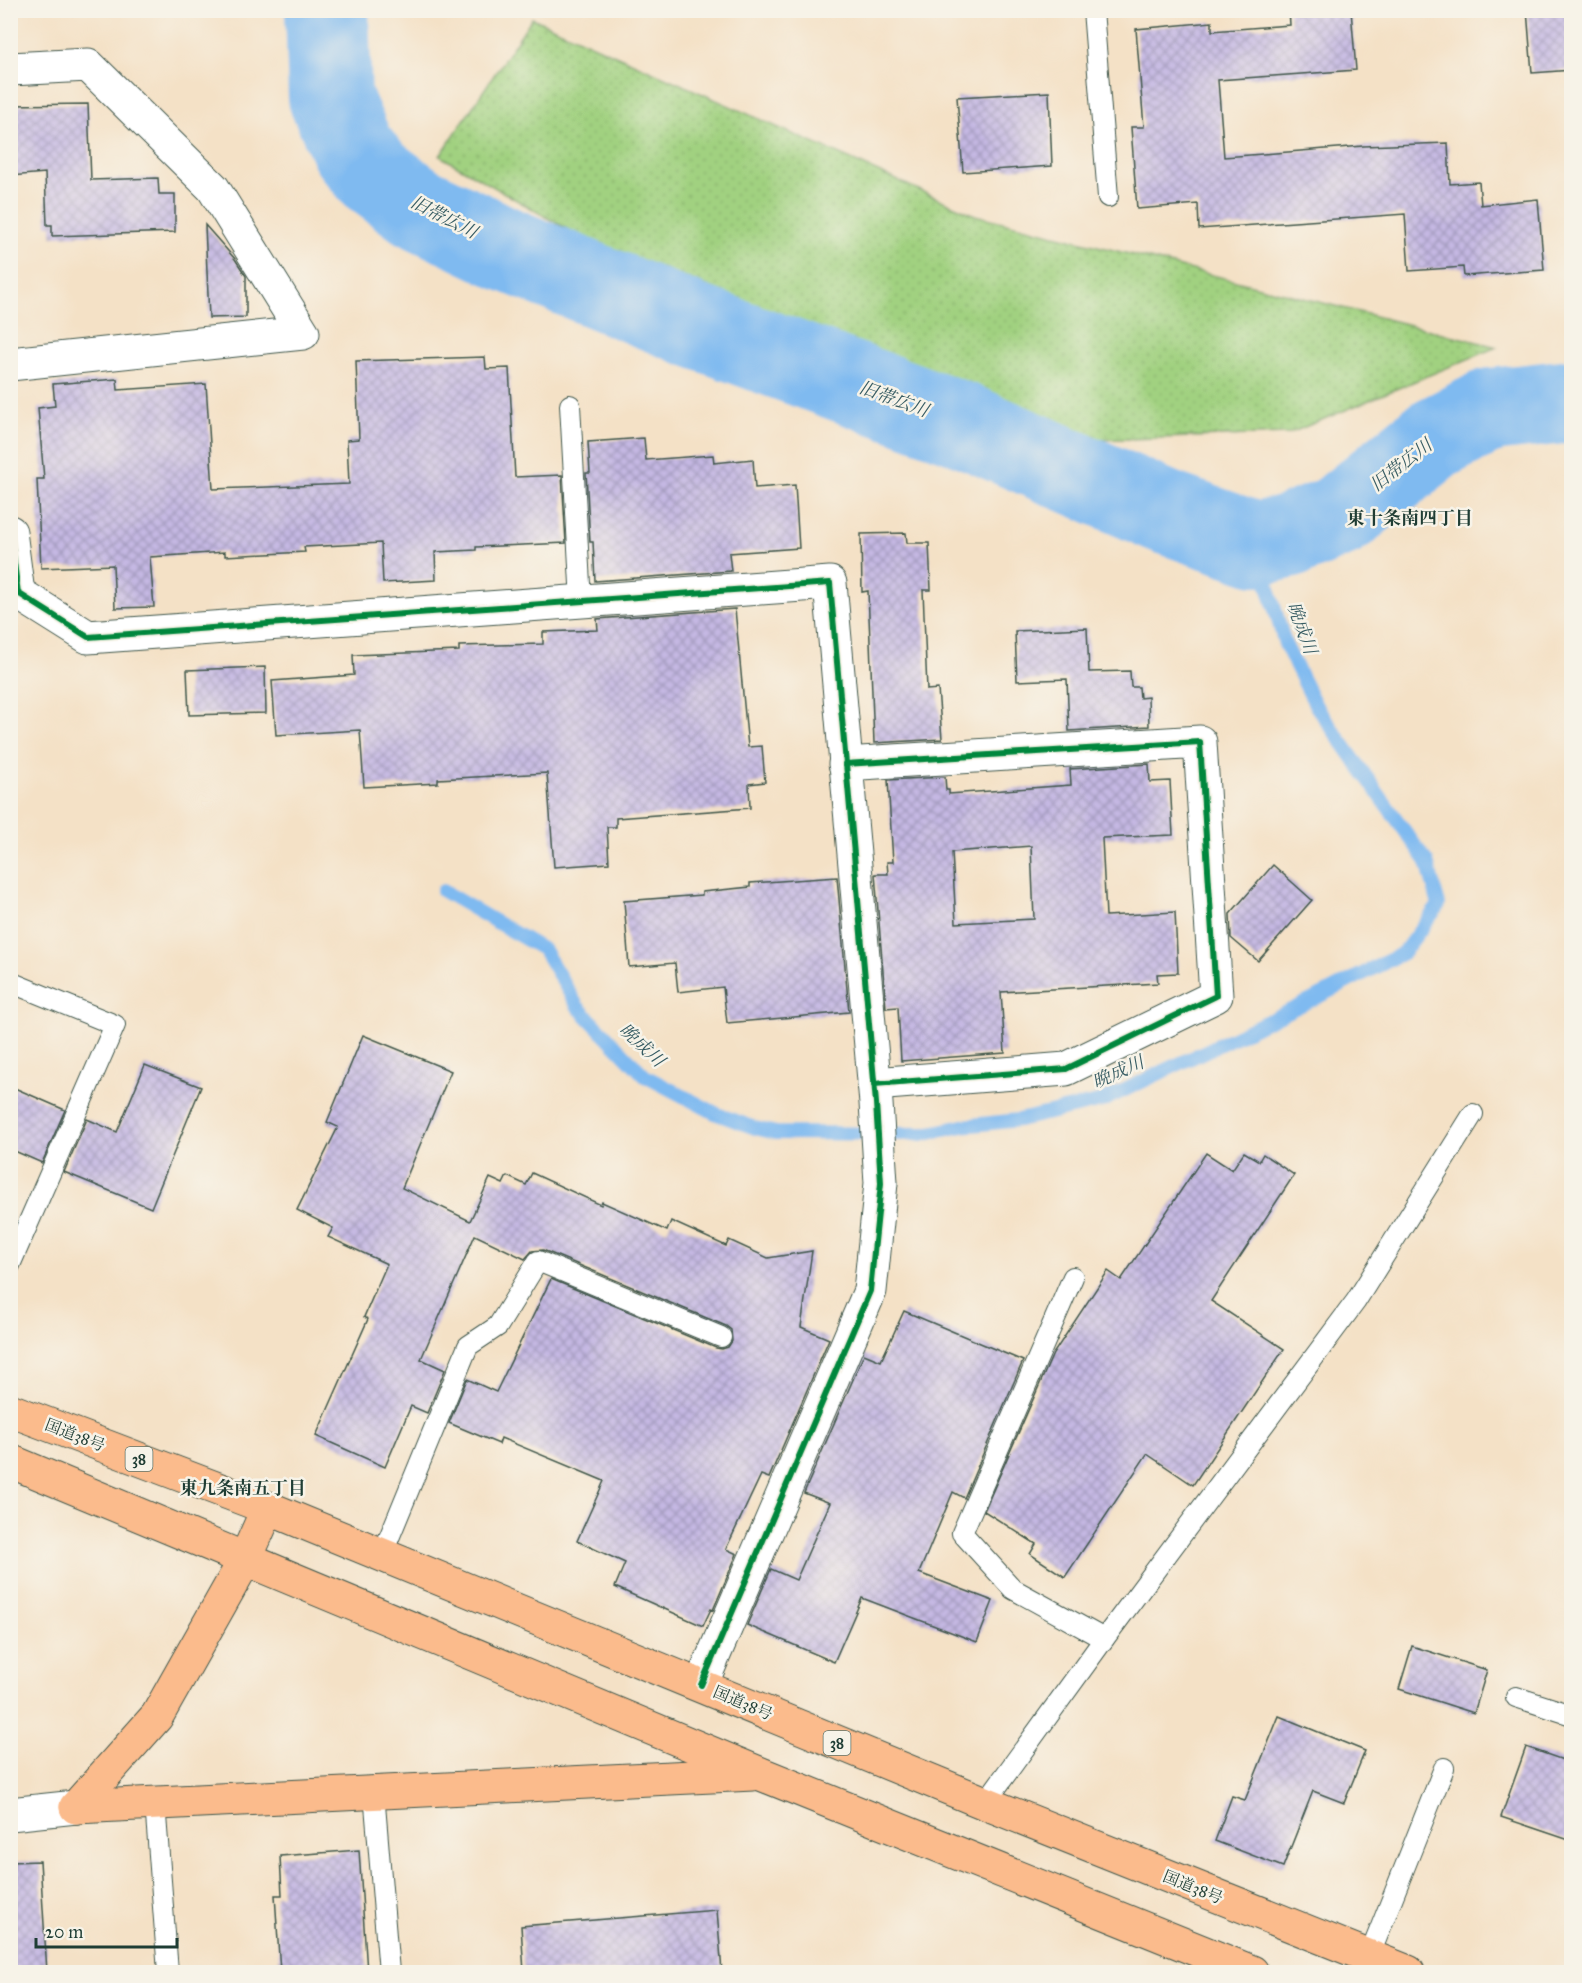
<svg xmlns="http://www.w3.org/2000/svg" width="1582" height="1983" font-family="'IM FELL Great Primer','Noto Serif JP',serif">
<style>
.grass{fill:url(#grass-dots);stroke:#60875a;stroke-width:1.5}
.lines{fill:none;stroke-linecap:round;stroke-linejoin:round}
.stream{stroke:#7fbaf0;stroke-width:14}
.river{stroke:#7fbaf0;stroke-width:84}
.building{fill:url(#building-cross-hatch);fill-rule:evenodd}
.service-casing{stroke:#3f564a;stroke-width:22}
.minor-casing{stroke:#3f564a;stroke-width:35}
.tertiary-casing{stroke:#3f564a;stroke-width:35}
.trunk-casing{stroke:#3f564a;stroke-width:35}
.service{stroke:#fff;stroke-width:20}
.minor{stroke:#fff;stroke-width:33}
.tertiary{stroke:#fff;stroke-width:33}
.trunk{stroke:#fbbb8c;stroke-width:33}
.cycleway-casing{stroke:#f7f3e8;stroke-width:10}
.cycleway{stroke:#00873e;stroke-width:6}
.labels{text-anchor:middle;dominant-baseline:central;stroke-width:5;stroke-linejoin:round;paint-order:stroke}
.shield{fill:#f7f3e8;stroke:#60746a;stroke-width:1.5}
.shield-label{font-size:15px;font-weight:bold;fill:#1f3d34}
.street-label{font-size:16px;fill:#1f3d34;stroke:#f7f3e8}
.water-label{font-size:18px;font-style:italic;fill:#375c63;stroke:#f7f3e8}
.neighbourhood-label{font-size:18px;font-weight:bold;fill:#1f3d34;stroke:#f7f3e8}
</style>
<defs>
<pattern id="grass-dots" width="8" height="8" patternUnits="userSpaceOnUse" patternTransform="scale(1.5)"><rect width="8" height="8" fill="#a1d180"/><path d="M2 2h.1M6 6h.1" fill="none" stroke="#8ab46f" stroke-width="1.8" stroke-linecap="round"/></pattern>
<pattern id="building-cross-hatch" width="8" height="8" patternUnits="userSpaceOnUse" patternTransform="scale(1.5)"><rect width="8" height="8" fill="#c5b8e3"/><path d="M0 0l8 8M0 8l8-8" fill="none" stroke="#9f97b9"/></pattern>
</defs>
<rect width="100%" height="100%" fill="#f7f3e8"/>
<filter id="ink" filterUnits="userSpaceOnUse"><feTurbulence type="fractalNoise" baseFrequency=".0167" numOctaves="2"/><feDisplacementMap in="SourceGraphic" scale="12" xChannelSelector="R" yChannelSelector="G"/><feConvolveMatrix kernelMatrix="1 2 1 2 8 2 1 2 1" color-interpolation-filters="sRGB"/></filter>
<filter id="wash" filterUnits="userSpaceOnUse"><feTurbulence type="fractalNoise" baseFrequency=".008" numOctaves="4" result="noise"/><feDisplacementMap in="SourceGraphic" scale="24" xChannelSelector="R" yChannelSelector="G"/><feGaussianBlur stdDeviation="1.35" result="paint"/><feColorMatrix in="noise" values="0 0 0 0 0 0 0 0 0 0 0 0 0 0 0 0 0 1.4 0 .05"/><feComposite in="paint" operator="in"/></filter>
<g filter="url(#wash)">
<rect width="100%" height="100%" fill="#f4e1c6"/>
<!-- grass -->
<polygon class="grass" points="532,18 975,215 1497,347 1288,434 1093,440 574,233 440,156"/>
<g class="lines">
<!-- stream -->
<polyline class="stream" points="443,891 544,950 578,1007 645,1076 717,1114 755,1128 776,1133 925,1134 963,1126 1019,1120 1102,1101 1324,994 1403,953 1439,905 1427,862 1316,706 1285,644 1256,544"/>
<!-- river -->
<polyline class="river" points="327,10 330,98 353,150 373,174 416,206 506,249 690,324 962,424 1165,512 1256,544 1288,537 1339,516 1434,439 1491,410 1572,401"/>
</g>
<g id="blocks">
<!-- building -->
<g class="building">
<polygon points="1289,10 1351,10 1356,70 1218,80 1224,157 1363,146 1448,143 1450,184 1479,182 1481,205 1538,199 1544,270 1464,276 1463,267 1409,271 1405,214 1199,229 1198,204 1137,209 1131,127 1144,127 1136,29 1212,22 1212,31 1290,25"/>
<polygon points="1527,10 1572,10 1572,70 1532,73"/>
<polygon points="1049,92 1052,166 963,172 957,97"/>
<polygon points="88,104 91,180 158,178 159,194 175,194 175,232 52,236 52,225 47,225 45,173 10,176 10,105"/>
<polygon points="205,225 235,259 246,276 246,317 209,318"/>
<polygon points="485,357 486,369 509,368 515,477 562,475 566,543 476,547 476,550 435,552 436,580 383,583 381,543 304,547 305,552 225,556 225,552 150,557 154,607 115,608 113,565 41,568 37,479 44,479 38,408 55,406 53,384 117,379 118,390 206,384 213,489 349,484 347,440 359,439 356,361"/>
<polygon points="644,438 646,460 713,455 714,463 753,459 755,488 795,485 799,548 729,553 731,571 595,581 593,542 590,542 586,473 590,473 588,442"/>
<polygon points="906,533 907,543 929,543 931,590 923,590 927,690 938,689 942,739 874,743 868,591 862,592 861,534"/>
<polygon points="735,609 748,747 762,746 765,782 749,784 750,808 616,818 616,827 607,827 609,863 554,867 547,773 438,779 438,783 364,787 360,730 276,735 272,681 354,675 353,655 459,651 459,646 543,644 543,632 598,630 597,619"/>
<polygon points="1087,628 1089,672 1130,671 1131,687 1139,687 1140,698 1148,697 1149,726 1069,731 1067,679 1017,681 1015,631"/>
<polygon points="265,667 266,713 189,715 187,670"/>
<path d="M1149 764 1150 782 1170 781 1173 835 1102 838 1106 916 1175 912 1178 973 1157 974 1158 983 1001 992 1005 1053 901 1061 898 1007 886 1008 875 874H888L887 862H893L888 780 945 777 946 790H949V794L1071 785 1070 769ZM1031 846 1034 919 956 923 952 852Z"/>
<polygon points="1273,865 1312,900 1258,961 1231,938 1230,914"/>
<polygon points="837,877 849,1012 727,1023 723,987 678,992 675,963 629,967 624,901 702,895 702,892 750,887 750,883"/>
<polygon points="363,1035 451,1071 402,1188 470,1221 490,1178 503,1184 507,1176 526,1185 532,1173 601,1205 602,1202 667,1231 671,1221 726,1246 729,1240 768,1258 812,1251 801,1327 829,1339 769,1478 761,1475 726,1549 737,1554 713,1610 711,1609 703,1626 615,1587 625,1563 577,1541 604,1481 501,1438 499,1444 449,1423 467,1379 496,1392 551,1279 716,1348 722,1349 728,1347 732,1341 731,1330 726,1326 543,1250 532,1251 525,1259 475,1235 421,1359 445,1370 427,1413 411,1406 385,1467 316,1436 368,1319 364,1317 387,1264 328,1237 333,1228 297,1210 338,1127 327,1122"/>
<polygon points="145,1065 201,1087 151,1208 64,1172 87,1119 117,1132"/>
<polygon points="10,1086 65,1110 42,1163 10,1149"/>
<polygon points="1244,1152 1259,1161 1263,1154 1294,1175 1211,1301 1284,1349 1193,1485 1147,1454 1065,1577 1030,1554 1036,1544 984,1511 1053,1354 1108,1271 1121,1280 1206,1153 1232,1170"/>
<polygon points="904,1311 1023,1361 964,1498 953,1492 919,1573 993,1601 977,1642 862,1598 834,1662 747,1625 771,1569 796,1580 830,1503 804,1493 864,1354 881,1361"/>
<polygon points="1412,1646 1487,1670 1474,1713 1399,1689"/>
<polygon points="1279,1716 1365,1751 1344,1803 1313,1791 1283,1867 1215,1841 1232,1796 1245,1800"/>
<polygon points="1526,1747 1572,1763 1572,1841 1501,1817"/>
<polygon points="359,1850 367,1972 280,1972 275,1895 282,1895 280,1856"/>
<polygon points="40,1861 47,1972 10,1972 10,1862"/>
<polygon points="717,1910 722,1972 524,1972 521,1926"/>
</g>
</g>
</g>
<g filter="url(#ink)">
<use href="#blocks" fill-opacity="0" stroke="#3f564a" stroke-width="1.5"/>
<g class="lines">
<!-- service casing -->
<g class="service-casing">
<g id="service">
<polyline points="1093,10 1108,197"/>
<polyline points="570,405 581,602"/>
<polyline points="10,982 115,1025 10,1265"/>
<polyline points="1073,1277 962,1533 1013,1589 1104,1639"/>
<polyline points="382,1555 468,1346 498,1326 538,1261 721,1337"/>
<polyline points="1516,1697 1572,1715"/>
<polyline points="374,1793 389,1972"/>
<polyline points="155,1803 168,1972"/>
<polyline points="985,1803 1104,1639 1356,1301 1473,1114"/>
<polyline points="1369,1957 1444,1768"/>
</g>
</g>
<!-- minor casing -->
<g class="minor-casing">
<g id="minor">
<polyline points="10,69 88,65 213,188 303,333 10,364"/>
<polyline points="10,532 18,593 88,637 830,583 876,1103 881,1183 870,1291 701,1685"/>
<polyline points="845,764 1200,742 1216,996 1066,1069 874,1084"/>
</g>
</g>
<!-- tertiary casing -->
<g class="tertiary-casing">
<polyline id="tertiary" points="10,1814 76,1807"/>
</g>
<!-- trunk casing -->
<g class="trunk-casing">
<g id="trunk">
<polyline points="10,1410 268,1508 985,1803 1408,1972"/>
<polyline points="10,1461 761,1774 1252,1972"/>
<polyline points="76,1807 753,1774"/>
<polyline points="76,1807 157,1716 245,1560 268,1508"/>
</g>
</g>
<!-- service -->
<use href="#service" class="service"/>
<!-- minor -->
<use href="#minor" class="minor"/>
<!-- tertiary -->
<use href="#tertiary" class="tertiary"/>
<!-- trunk -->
<use href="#trunk" class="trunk"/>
<!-- cycleway casing -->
<g class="cycleway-casing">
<g id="cycleway">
<polyline points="10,532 18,593 88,637 830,583 876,1103 881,1183 870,1291 701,1685"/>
<polyline points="845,764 1200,742 1216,996 1066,1069 874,1084"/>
</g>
</g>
<!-- cycleway -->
<use href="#cycleway" class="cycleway"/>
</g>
</g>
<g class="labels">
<!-- shield labels -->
<g class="shield">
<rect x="125.5" y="1447" width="27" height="24" rx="4.5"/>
<rect x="823.5" y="1731" width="27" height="24" rx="4.5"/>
</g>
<g class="shield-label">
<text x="139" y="1459">38</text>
<text x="837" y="1743">38</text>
</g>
<!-- street labels -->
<g class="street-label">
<text transform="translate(75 1435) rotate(21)">国道38号</text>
<text transform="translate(743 1703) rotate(23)">国道38号</text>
<text transform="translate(1193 1887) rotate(22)">国道38号</text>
</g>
<!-- water labels -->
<g class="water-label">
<text transform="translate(444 217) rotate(27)">旧帯広川</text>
<text transform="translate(894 399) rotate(20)">旧帯広川</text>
<text transform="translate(1401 465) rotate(-38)">旧帯広川</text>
<text transform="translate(1302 628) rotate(70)">晩成川</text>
<text transform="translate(642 1045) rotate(43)">晩成川</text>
<text transform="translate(1118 1072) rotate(-24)">晩成川</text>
</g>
<!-- neighbourhood labels -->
<g class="neighbourhood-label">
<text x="1410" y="518">東十条南四丁目</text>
<text x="243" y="1488">東九条南五丁目</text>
</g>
</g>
<!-- margin -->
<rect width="1582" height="1983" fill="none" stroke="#f7f3e8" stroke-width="36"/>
<!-- scale -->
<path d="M36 1938v9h141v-9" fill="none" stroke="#1f3d34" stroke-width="3"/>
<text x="45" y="1938" font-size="18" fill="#1f3d34" stroke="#f7f3e8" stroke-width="4.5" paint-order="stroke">20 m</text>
</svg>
